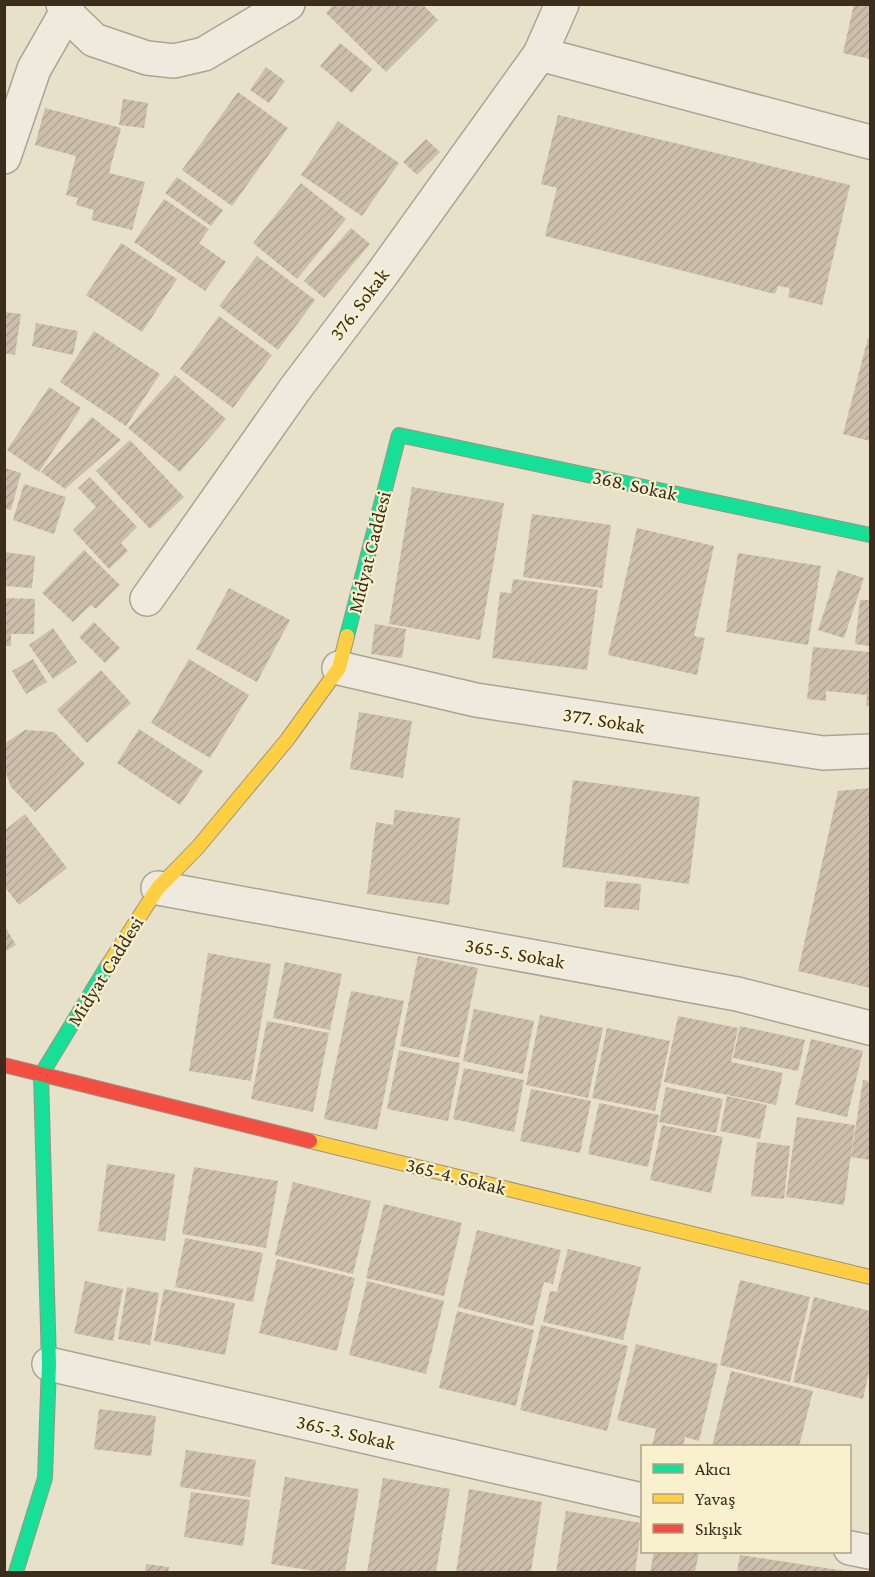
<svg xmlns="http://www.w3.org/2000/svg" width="875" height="1577" font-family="'Crimson Pro',serif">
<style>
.building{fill:url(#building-hatch)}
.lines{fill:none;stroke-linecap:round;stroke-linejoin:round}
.street-casing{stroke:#aba494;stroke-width:36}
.fast-casing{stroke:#9b9484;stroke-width:16}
.slow-casing{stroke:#9b9484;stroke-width:16}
.jam-casing{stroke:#9b9484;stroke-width:16}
.street{stroke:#eeeadd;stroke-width:33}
.fast{stroke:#16e098;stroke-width:14}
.slow{stroke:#ffcf43;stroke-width:14}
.jam{stroke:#f24e42;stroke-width:14}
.labels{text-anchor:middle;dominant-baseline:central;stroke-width:4.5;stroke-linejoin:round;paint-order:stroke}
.street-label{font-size:20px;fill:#3b2c1b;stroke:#f9f0ce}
</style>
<defs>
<pattern id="building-hatch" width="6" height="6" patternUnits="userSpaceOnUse" patternTransform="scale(1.5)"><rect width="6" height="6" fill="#ccbeaa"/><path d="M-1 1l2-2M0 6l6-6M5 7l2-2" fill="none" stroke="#b0a392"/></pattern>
</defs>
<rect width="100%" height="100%" fill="#e7e1ca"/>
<!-- building -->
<g class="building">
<polygon points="334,4 422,4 438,20 386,72 326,13"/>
<polygon points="854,4 870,4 870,59 843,53"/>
<polygon points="340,43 372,69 352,93 320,66"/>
<polygon points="266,67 285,81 269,103 250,90"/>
<polygon points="238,92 288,128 232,206 182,170"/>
<polygon points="123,99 148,103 144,128 119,125"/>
<polygon points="45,108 121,128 109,173 145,182 132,230 91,220 94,210 76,205 78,198 66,195 76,156 35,145"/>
<polygon points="558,115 850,185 822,305 788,297 790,288 778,286 775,294 545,236 557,188 541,184"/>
<polygon points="338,121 399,163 362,216 301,175"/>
<polygon points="426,139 440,152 417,175 403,162"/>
<polygon points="177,177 223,210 211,226 165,193"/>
<polygon points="301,183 346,219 297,279 253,243"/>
<polygon points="164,199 209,229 199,243 226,262 205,291 134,242"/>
<polygon points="351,228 370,244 324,298 304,281"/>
<polygon points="121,243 177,279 142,332 86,295"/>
<polygon points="257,256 315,300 278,350 219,306"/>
<polygon points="4,312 21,314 15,355 4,353"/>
<polygon points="219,316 272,355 233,408 180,369"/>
<polygon points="36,323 78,331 73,355 32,346"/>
<polygon points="94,331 160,374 126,426 60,382"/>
<polygon points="868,338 870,339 870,441 843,434"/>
<polygon points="175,375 226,419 180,472 128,428"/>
<polygon points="49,387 81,408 39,472 7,450"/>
<polygon points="92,417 121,440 65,489 41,472"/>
<polygon points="130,440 184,497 150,529 96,471"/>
<polygon points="5,468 21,473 11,510 5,509"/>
<polygon points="90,477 137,527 121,543 128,551 109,569 73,530 96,507 78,488"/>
<polygon points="24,484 66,497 54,534 13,520"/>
<polygon points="412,487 504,503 480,640 389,624"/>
<polygon points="532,514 611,525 602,588 523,577"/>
<polygon points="637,528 714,546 694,636 705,638 697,675 608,655"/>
<polygon points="84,550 120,585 96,609 91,605 73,622 42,593"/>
<polygon points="4,552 35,556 32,588 4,586"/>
<polygon points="738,553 821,566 808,645 726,632"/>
<polygon points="838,570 864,578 844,638 818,630"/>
<polygon points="513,579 598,590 587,670 492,658 500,592 511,593"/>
<polygon points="229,588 290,620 257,682 196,649"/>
<polygon points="4,598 35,599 34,634 11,634 11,646 4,646"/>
<polygon points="860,600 870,600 870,646 855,644"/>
<polygon points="94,622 120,648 105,663 79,637"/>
<polygon points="375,624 406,629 402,658 371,654"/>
<polygon points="53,628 77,662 53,679 29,645"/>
<polygon points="813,647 870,652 870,706 866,706 867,695 826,691 826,701 807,699"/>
<polygon points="33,659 47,682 26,694 12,671"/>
<polygon points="189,659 249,695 210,758 151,723"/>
<polygon points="101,670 131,703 87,743 57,710"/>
<polygon points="359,712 412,721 403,778 350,769"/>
<polygon points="139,729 203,771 180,805 117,763"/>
<polygon points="25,730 54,732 85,764 35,812 11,787 4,768 4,744"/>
<polygon points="573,780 700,797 689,884 562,867"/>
<polygon points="870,788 870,988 798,971 838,791"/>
<polygon points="395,810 460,818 449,905 367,894 376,822 393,825"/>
<polygon points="25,814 67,868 19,905 4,886 4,831"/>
<polygon points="606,881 641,884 639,910 604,907"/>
<polygon points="4,925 16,945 4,952"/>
<polygon points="208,953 271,964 251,1081 189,1071"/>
<polygon points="418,956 478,968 459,1058 400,1046"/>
<polygon points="285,962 342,974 330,1030 273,1018"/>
<polygon points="351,991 404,1001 377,1130 324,1119"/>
<polygon points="474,1009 534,1021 523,1074 463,1061"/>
<polygon points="540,1015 603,1028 588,1098 526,1085"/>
<polygon points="678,1016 738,1028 731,1062 783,1073 776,1105 664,1082"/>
<polygon points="267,1021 329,1033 313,1112 251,1099"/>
<polygon points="740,1026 805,1040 798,1071 733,1058"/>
<polygon points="607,1028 670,1041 655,1111 592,1098"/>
<polygon points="811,1039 863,1051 847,1117 795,1105"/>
<polygon points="399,1050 460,1063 448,1121 387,1109"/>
<polygon points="464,1068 524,1080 514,1132 453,1119"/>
<polygon points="863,1080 870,1081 870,1160 851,1157"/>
<polygon points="666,1087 723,1099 716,1133 659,1122"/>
<polygon points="531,1089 591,1101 580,1153 520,1141"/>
<polygon points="727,1096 767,1105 760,1139 720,1131"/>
<polygon points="599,1103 659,1115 648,1167 588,1154"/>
<polygon points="797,1117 855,1125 844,1205 786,1197"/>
<polygon points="662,1125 723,1137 711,1193 650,1180"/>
<polygon points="757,1142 790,1146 784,1199 751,1196"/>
<polygon points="107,1164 175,1174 165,1241 98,1231"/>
<polygon points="194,1167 278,1181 266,1248 182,1234"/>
<polygon points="293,1182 371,1201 353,1274 275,1255"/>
<polygon points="384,1204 462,1223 444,1296 366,1278"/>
<polygon points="477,1230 561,1250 553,1284 544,1282 533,1326 458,1307"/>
<polygon points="185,1238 263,1253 253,1302 175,1287"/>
<polygon points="568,1249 641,1267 623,1340 543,1322 550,1291 557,1292"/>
<polygon points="277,1259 355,1278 337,1351 259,1333"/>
<polygon points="740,1280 810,1297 790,1382 720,1365"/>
<polygon points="85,1281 123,1289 113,1341 74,1333"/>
<polygon points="367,1281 444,1301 426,1374 349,1355"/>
<polygon points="127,1287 159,1293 150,1345 118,1339"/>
<polygon points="164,1289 235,1303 225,1355 154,1341"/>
<polygon points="814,1297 870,1311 870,1367 863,1399 793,1382"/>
<polygon points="457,1311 534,1330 516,1406 439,1388"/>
<polygon points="541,1325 628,1346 607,1431 520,1410"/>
<polygon points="636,1344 718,1364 699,1441 685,1437 683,1446 652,1446 656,1429 617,1420"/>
<polygon points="731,1371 813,1391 799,1446 712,1446"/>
<polygon points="99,1409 156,1416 151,1456 94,1449"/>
<polygon points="186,1450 256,1460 250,1497 180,1487"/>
<polygon points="285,1477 359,1489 345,1572 321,1572 271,1564"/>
<polygon points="383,1478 450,1489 436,1572 367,1572"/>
<polygon points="469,1489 542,1502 531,1572 456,1572"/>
<polygon points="191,1492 250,1500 243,1546 184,1537"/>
<polygon points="566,1511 642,1523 635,1572 556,1572"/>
<polygon points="654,1552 699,1552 695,1572 650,1572"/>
<polygon points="740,1555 845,1571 844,1572 737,1572"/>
<polygon points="146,1564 169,1567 168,1572 145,1572"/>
</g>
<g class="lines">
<!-- street casing -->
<g class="street-casing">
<g id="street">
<polyline points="63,4 66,13 94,40 147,58 174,61 204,54 288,4"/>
<polyline points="540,54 870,142"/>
<polyline points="4,157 34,69 66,13 68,4"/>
<polyline points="147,599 295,389 382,274 540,54 562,4"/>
<polyline points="339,668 476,700 823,753 870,751"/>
<polyline points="158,888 737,994 870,1028"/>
<polyline points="49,1364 642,1500"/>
<polyline points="850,1548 870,1552"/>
</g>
</g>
<!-- fast casing -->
<g class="fast-casing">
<g id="fast">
<polyline points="347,636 399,435 870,535"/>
<polyline points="16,1572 45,1478 49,1364 41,1075 108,965"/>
</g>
</g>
<!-- slow casing -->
<g class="slow-casing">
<g id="slow">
<polyline points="108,965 158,888 198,847 287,740 339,668 347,636"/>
<polyline points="310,1141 870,1277"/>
</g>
</g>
<!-- jam casing -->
<g class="jam-casing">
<polyline id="jam" points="4,1065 310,1141"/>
</g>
<!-- street -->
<use href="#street" class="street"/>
<!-- fast -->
<use href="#fast" class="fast"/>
<!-- slow -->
<use href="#slow" class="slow"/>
<!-- jam -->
<use href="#jam" class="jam"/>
</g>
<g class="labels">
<!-- street labels -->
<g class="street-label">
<text transform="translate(359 304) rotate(-53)">376. Sokak</text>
<text transform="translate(635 485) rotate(12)">368. Sokak</text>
<text transform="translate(369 552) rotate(-76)">Midyat Caddesi</text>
<text transform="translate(604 720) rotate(9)">377. Sokak</text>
<text transform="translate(515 953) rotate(10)">365-5. Sokak</text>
<text transform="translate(105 971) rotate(-58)">Midyat Caddesi</text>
<text transform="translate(456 1176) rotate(14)">365-4. Sokak</text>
<text transform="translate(346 1432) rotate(13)">365-3. Sokak</text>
</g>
</g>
<!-- border -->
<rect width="875" height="1577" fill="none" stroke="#3b2c1b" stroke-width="12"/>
<!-- legend -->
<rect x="641" y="1445" width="210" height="108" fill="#f9f0ce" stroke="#ada286" stroke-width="1.5"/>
<rect x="653" y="1464" width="30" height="9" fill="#16e098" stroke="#ada286" stroke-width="1.5"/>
<text x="695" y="1475" font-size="18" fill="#3b2c1b">Akıcı</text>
<rect x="653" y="1494" width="30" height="9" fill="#ffcf43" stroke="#ada286" stroke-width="1.5"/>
<text x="695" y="1505" font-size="18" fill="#3b2c1b">Yavaş</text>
<rect x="653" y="1524" width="30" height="9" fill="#f24e42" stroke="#ada286" stroke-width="1.5"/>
<text x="695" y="1535" font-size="18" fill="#3b2c1b">Sıkışık</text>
</svg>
